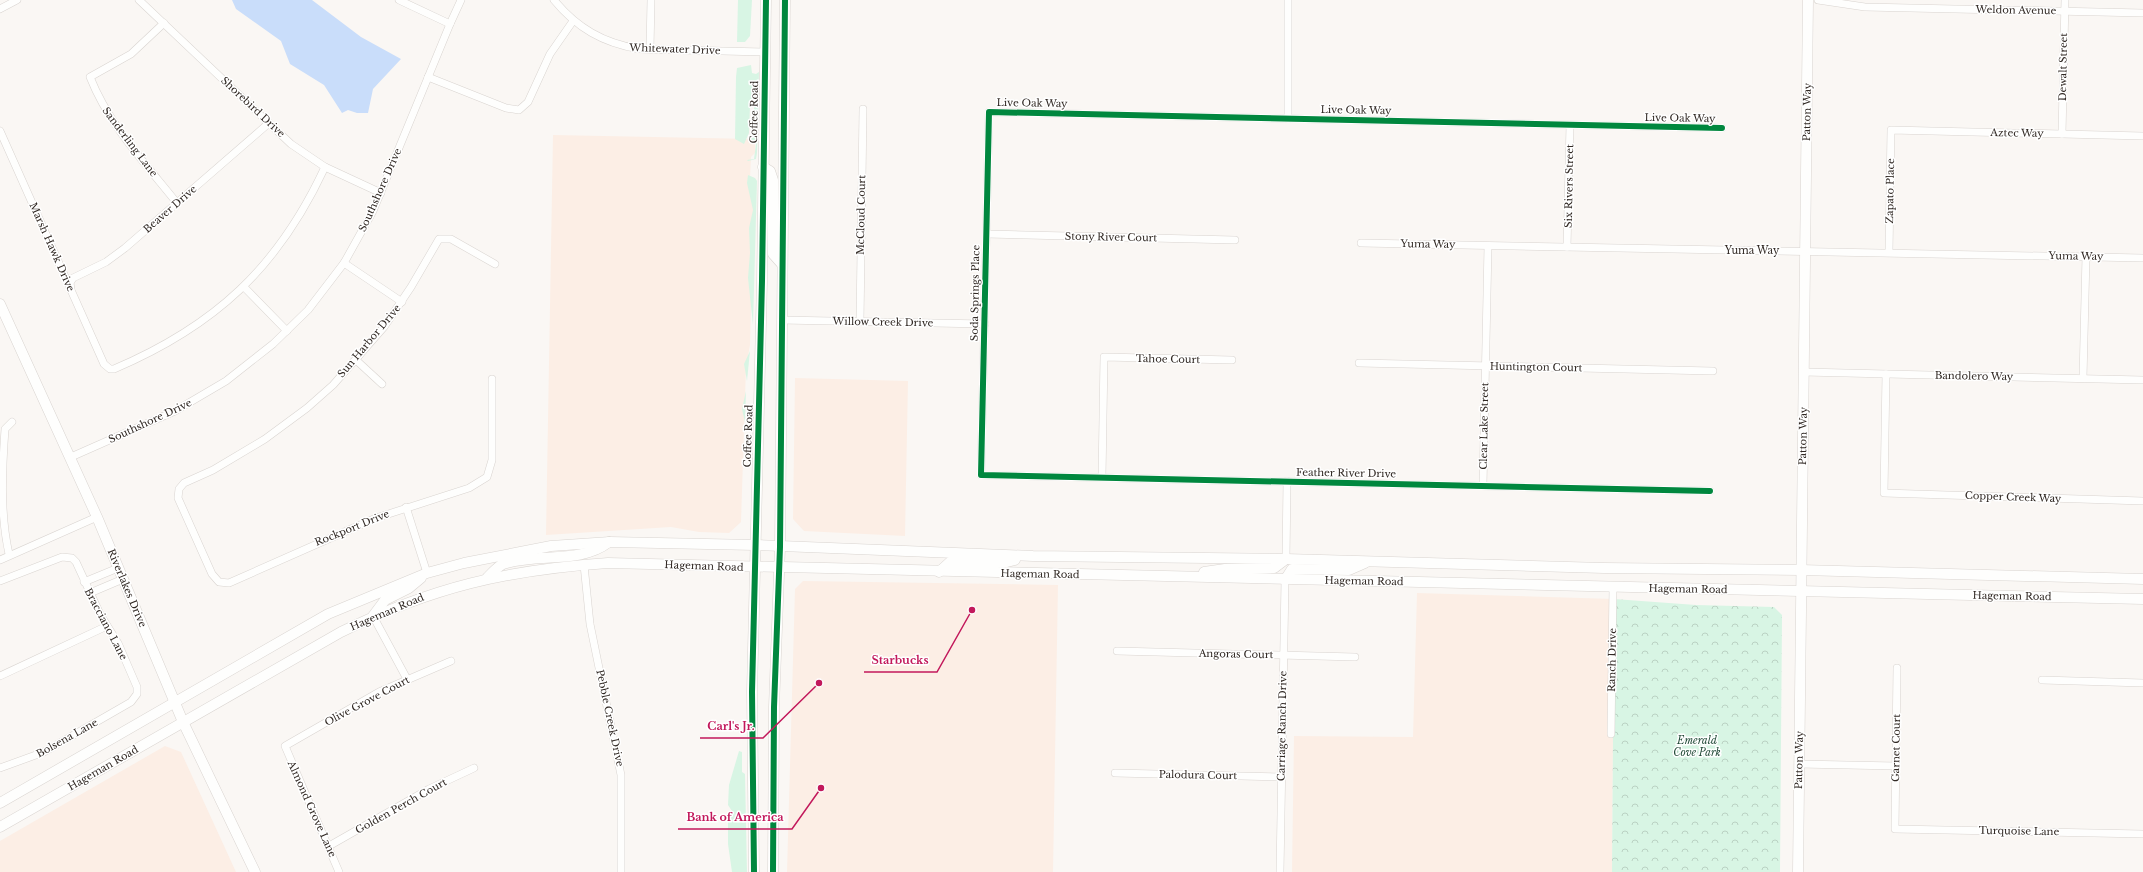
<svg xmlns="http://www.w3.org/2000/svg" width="2143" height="872" font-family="'Libre Baskerville',serif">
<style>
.built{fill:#fceee5}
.green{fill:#d8f5e4}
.forest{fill:url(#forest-crowns)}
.water{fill:#c9ddfa}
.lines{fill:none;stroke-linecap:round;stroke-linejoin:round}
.street-casing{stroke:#d9d4d0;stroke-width:8}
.secondary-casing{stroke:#d9d4d0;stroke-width:11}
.street{stroke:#fefefd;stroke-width:7}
.secondary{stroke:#fefefd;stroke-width:10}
.cycleway-casing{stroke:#fff;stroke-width:8}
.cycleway{stroke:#00873e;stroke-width:6}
.labels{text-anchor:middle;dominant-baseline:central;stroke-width:3;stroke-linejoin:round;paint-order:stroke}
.street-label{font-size:10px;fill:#312924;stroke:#fff}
.park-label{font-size:10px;font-style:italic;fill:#214a37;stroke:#fff}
.leader{fill:none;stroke:#c2185b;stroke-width:1.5}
.callout-dot{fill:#c2185b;stroke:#fff;stroke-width:1.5}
.callout-label{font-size:11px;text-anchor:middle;font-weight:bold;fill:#c2185b;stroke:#fff;stroke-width:3;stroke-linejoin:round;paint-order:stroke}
</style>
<defs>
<pattern id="forest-crowns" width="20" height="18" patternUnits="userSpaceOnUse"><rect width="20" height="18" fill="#d8f5e4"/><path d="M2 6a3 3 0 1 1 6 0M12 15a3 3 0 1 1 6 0" fill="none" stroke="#bad2c3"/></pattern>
</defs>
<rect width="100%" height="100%" fill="#faf7f4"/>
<!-- built -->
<g class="built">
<polygon points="553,135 755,139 755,153 751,157 750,178 754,183 750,345 746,367 741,522 729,533 699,532 671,527 546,535"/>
<polygon points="795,378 908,381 905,536 804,531 793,519"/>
<polygon points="803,581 1058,585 1053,872 787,872 795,589"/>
<polygon points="1417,593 1614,599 1612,872 1292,872 1294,736 1413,737"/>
<polygon points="165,746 181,752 236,872 0,872 0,841"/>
</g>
<!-- green -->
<g class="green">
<polygon points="738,0 752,0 750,36 745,42 737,42"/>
<polygon points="751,65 752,73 756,74 759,72 757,153 756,159 748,161 747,160 754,159 756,144 753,141 749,141 754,128 754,100 750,106 749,133 744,144 735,139 736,77 737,68"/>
<polygon points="748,175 755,178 757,181 753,325 748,278 750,253 749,228 753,210 747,183"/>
<polygon points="750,351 747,381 744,364"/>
<polygon points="746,391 745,422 742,409"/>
<polygon points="739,751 742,752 742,772 745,774 747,872 732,872 728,844 728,815 732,811 728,805 729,785"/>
</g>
<!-- forest -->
<polygon class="forest" points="1614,599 1696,605 1774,607 1782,615 1780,872 1612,872"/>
<!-- water -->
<polygon class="water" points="232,0 312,0 361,37 401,59 373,89 368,113 357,113 348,110 342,113 324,85 290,64 281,41 236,9"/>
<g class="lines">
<!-- street casing -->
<g class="street-casing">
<g id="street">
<polyline points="139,0 291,144 325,167 381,193"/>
<polyline points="399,0 450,24"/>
<path d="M554 0C577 28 603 43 639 49L765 52"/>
<polyline points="1818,0 1865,7 2143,13"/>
<polyline points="0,9 17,0"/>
<path d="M164 23 131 54 90 77C109 125 145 163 177 203"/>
<polyline points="650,49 651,0"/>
<polyline points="428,77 506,108 519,110 528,102 550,54 573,21"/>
<polyline points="1288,119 1288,0"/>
<path d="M0 131 104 364 110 369H114C215 326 278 268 325 167"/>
<polyline points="2062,134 2065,0"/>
<polyline points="987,234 1235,240"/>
<polyline points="1361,243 2143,258"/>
<polyline points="1567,247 1570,125"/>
<polyline points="1889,252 1891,130 2143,136"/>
<polyline points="344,263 402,302"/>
<polyline points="244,287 287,331"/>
<polyline points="71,289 70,283 73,278 106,262 125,248 269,123"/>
<polyline points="781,320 985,324"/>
<polyline points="860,322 863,109"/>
<polyline points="356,360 382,384"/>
<polyline points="1359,363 1713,371"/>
<polyline points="1804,372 2143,380"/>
<polyline points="1886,374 1884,493 2143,501"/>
<polyline points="2083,378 2086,256"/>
<polyline points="492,379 492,460 487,477 469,488 376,518 229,583 219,582 212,574 178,498 179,489 184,483 213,470 265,439 307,408 333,385 384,327 411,287 439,239 451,239 495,264"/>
<polyline points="71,457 175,411 226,381 273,344 308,310 344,263 373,211 450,24 461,0"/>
<polyline points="1102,477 1104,357 1232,360"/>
<polyline points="1483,486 1488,246"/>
<polyline points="1710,491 981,475 989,112 1722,128"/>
<polyline points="406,507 427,573"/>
<path d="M9 554C0 514 2 471 5 429L12 422"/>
<polyline points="1286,559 1287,481"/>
<polyline points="0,560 97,517"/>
<polyline points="584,565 590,624 621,775 621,872"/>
<polyline points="0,581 62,557 72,558 76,562 100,614 118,643 137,687 137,694 131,702 44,752 0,768"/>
<polyline points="84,582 118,568"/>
<polyline points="90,593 123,579"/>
<polyline points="373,616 407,679"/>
<polyline points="1117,651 1355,657"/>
<polyline points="1897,668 1895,829 2143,834"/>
<polyline points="0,676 107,626"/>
<polyline points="2042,680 2143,683"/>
<polyline points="1611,734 1613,587"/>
<polyline points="1799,764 1896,766"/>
<polyline points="1115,773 1281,777"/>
<polyline points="329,846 429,789 474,768"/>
<polyline points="339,872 285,746 379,692 451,661"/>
<polyline points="1280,872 1285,580"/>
</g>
</g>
<!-- secondary casing -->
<g class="secondary-casing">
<g id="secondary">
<polyline points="763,167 770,171 773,180 773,254 781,263"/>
<polyline points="0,304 97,517 183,722 255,872"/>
<polyline points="939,572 950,562 1007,562 1015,560"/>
<polyline points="1204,572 1225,569 1274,568 1286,559"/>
<path d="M487 578C491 574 497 567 503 564 537 552 579 565 609 542"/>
<polyline points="1285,580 1292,569 1349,570 1365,563"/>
<polyline points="373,616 385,600 409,588 421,578"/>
<polyline points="0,803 328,614 427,573 464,563 551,546 610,542 755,545 1033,556 1286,559 1604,568 1801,570 2143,579"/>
<path d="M0 827 341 632C433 587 506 570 608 563L2143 599"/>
<polyline points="754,872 752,692 762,281 766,0"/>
<polyline points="773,872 774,707 780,547 785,0"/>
<polyline points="1798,872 1808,0"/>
</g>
</g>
<!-- street -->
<use href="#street" class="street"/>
<!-- secondary -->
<use href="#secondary" class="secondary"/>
<!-- cycleway casing -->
<g class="cycleway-casing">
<g id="cycleway">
<polyline points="1710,491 981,475 989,112 1722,128"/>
<polyline points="754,872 752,692 762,281 766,0"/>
<polyline points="773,872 774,707 780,547 785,0"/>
</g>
</g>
<!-- cycleway -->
<use href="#cycleway" class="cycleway"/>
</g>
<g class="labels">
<!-- street labels -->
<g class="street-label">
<text transform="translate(2016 10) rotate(1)">Weldon Avenue</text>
<text transform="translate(675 49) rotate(2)">Whitewater Drive</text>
<text transform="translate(2063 67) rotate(-89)">Dewalt Street</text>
<text transform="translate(1032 103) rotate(1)">Live Oak Way</text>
<text transform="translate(253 107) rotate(43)">Shorebird Drive</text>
<text transform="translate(1356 110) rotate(1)">Live Oak Way</text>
<text transform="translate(754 112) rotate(-89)">Coffee Road</text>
<text transform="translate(1807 112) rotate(-89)">Patton Way</text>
<text transform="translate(1680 118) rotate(1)">Live Oak Way</text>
<text transform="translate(2017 133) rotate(1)">Aztec Way</text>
<text transform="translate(130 142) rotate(53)">Sanderling Lane</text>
<text transform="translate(1569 186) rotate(-89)">Six Rivers Street</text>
<text transform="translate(380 190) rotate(-66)">Southshore Drive</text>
<text transform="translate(1890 191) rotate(-89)">Zapato Place</text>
<text transform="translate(170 209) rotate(-41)">Beaver Drive</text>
<text transform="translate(861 215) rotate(-89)">McCloud Court</text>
<text transform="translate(1111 237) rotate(1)">Stony River Court</text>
<text transform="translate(1428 244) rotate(1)">Yuma Way</text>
<text transform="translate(52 247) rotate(66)">Marsh Hawk Drive</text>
<text x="1752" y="250">Yuma Way</text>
<text transform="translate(2076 256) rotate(1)">Yuma Way</text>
<text transform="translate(975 293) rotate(-89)">Soda Springs Place</text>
<text transform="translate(883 322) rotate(1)">Willow Creek Drive</text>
<text transform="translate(369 341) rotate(-50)">Sun Harbor Drive</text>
<text transform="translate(1168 359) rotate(1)">Tahoe Court</text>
<text transform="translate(1536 367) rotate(1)">Huntington Court</text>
<text transform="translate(1974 376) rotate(1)">Bandolero Way</text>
<text transform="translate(150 421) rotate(-25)">Southshore Drive</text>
<text transform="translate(1484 426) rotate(-89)">Clear Lake Street</text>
<text transform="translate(748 436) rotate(-88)">Coffee Road</text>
<text transform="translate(1803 436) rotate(-89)">Patton Way</text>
<text transform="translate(1346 473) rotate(1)">Feather River Drive</text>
<text transform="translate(2013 497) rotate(2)">Copper Creek Way</text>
<text transform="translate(352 528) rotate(-22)">Rockport Drive</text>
<text transform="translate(704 566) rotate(2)">Hageman Road</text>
<text transform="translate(1040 574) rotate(1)">Hageman Road</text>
<text transform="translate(1364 581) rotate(1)">Hageman Road</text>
<text transform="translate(127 588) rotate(67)">Riverlakes Drive</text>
<text transform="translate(1688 589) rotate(1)">Hageman Road</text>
<text transform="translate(2012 596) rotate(1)">Hageman Road</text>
<text transform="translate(387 612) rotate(-23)">Hageman Road</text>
<text transform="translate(106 624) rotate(62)">Bracciano Lane</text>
<text transform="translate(1236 654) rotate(1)">Angoras Court</text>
<text transform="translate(1612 660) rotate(-89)">Ranch Drive</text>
<text transform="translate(367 701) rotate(-28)">Olive Grove Court</text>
<text transform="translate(610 718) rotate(78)">Pebble Creek Drive</text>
<text transform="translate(1282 726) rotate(-89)">Carriage Ranch Drive</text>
<text transform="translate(67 738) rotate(-29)">Bolsena Lane</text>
<text transform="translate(1896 748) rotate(-89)">Garnet Court</text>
<text transform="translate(1799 760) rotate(-89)">Patton Way</text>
<text transform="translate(103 768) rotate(-30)">Hageman Road</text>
<text transform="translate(1198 775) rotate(1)">Palodura Court</text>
<text transform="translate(401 806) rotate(-29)">Golden Perch Court</text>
<text transform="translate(312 809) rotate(66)">Almond Grove Lane</text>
<text transform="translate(2019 831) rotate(1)">Turquoise Lane</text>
</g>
<!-- park labels -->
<g class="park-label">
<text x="1697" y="740">Emerald<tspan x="1697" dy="12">Cove Park</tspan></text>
</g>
</g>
<!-- callouts -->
<path class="leader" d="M972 610L937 672H864M819 683L763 738H700M821 788L792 829H678"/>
<g class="callout-dot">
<circle cx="972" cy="610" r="4"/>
<circle cx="819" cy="683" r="4"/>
<circle cx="821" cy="788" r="4"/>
</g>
<g class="callout-label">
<text x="900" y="664">Starbucks</text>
<text x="731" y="730">Carl's Jr.</text>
<text x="735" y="821">Bank of America</text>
</g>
</svg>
